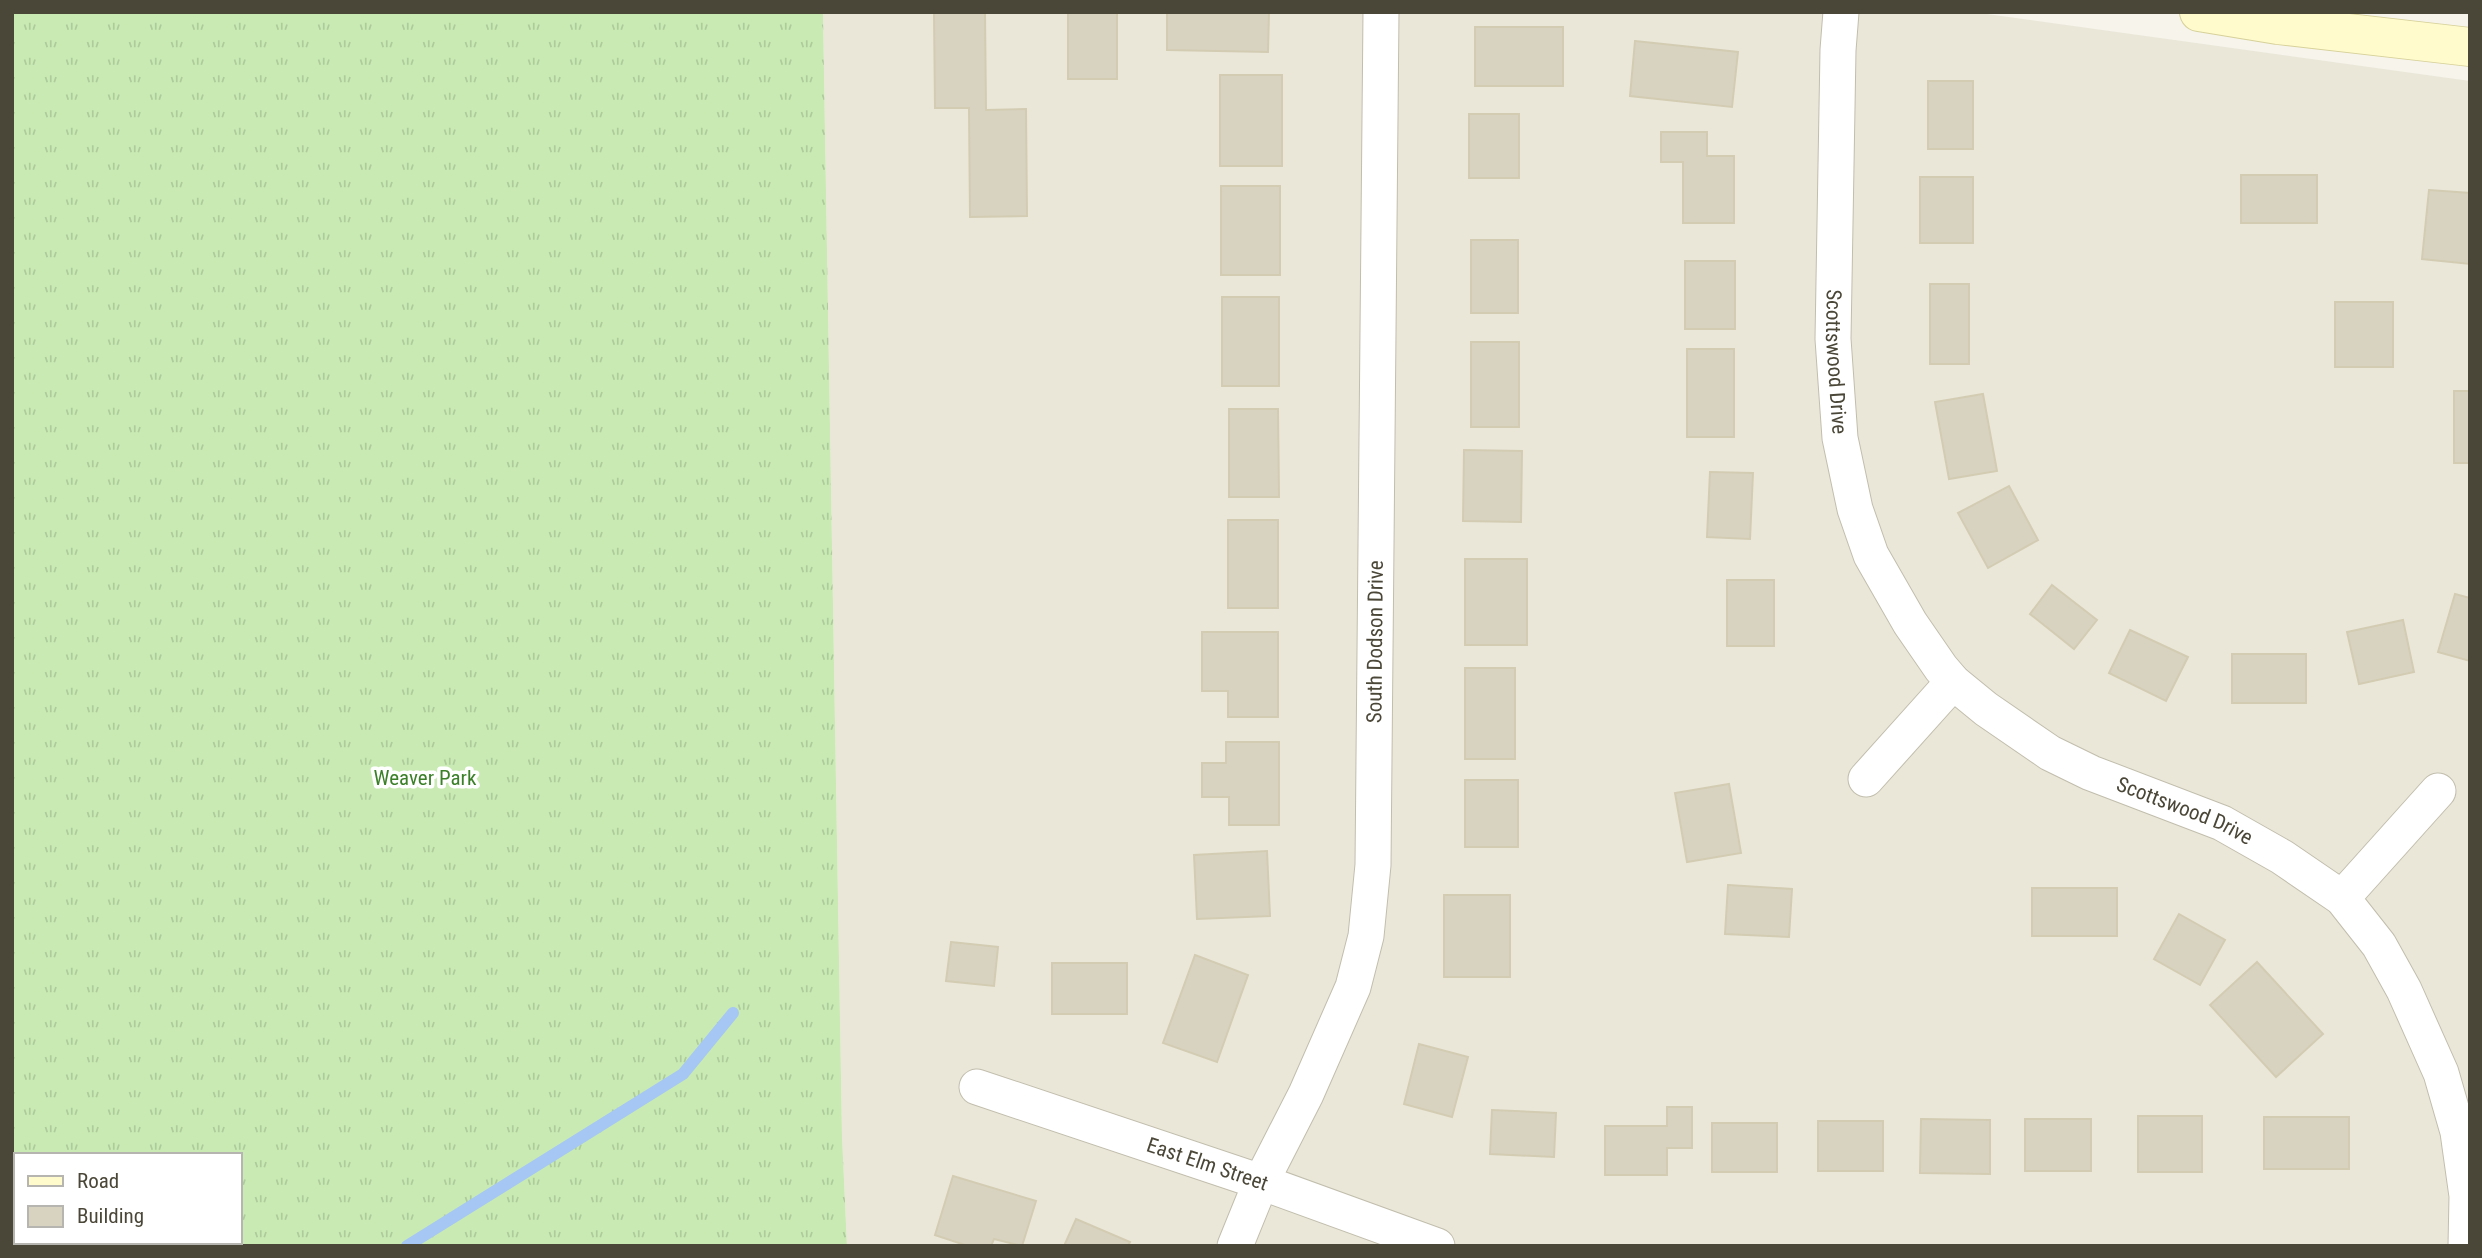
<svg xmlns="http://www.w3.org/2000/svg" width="2482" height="1258" font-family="'Roboto Condensed',sans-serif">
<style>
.residential{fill:#eae7d9}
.grass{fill:url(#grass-tufts);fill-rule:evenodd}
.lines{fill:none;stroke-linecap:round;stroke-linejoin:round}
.stream{stroke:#a6c7f3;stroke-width:12}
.building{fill:#d8d3c0;stroke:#d3ccb3;stroke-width:2}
.minor-casing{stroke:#c2bead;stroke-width:37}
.secondary-casing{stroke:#d7d19a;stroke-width:40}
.minor{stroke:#fff;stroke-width:35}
.secondary{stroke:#fffbcc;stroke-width:38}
.labels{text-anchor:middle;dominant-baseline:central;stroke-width:7;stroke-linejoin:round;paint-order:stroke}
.street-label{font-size:21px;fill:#4b4738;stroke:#fff}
.park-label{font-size:21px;fill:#3b8028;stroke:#fff}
</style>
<defs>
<pattern id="grass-tufts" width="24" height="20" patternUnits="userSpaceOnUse" patternTransform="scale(1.75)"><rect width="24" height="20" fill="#c9ebb3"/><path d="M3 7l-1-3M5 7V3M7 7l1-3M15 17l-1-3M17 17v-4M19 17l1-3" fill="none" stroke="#aecb9b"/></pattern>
</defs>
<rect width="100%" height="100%" fill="#f6f4eb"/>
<!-- residential -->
<polygon class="residential" points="823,12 1972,12 2470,81 2470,1246 847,1246 842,1135"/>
<!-- grass -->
<path class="grass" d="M12 12H823L842 1135 847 1246H12ZM16 1155H240V1242H16Z"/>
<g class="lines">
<!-- stream -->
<polyline class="stream" points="407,1246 683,1074 733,1013"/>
</g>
<!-- building -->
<g class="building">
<polygon points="934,12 985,12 986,110 1026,109 1027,216 970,217 969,108 935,108"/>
<rect x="1068" y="12" width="49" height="67"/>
<polygon points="1167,12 1269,12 1268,52 1167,50"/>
<rect x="1475" y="27" width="88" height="59"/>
<polygon points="1635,41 1738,52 1732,107 1630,96"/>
<rect x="1220" y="75" width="62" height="91"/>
<rect x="1928" y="81" width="45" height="68"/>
<rect x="1469" y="114" width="50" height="64"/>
<polygon points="1661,132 1707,132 1707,156 1734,156 1734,223 1683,223 1683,162 1661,162"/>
<rect x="2241" y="175" width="76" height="48"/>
<rect x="1920" y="177" width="53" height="66"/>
<rect x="1221" y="186" width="59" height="89"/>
<polygon points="2429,190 2470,193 2470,264 2422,259"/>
<rect x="1471" y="240" width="47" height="73"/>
<rect x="1685" y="261" width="50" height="68"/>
<rect x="1930" y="284" width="39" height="80"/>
<rect x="1222" y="297" width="57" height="89"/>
<rect x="2335" y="302" width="58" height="65"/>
<rect x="1471" y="342" width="48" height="85"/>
<rect x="1687" y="349" width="47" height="88"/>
<rect x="2454" y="391" width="16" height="72"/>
<polygon points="1983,394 1997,471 1949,479 1935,402"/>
<polygon points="1229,409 1278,409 1279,497 1229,497"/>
<polygon points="1464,450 1522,451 1521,522 1463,521"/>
<polygon points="1710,472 1753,473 1750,539 1707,537"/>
<polygon points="2009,486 2038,540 1988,568 1958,513"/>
<rect x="1228" y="520" width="50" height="88"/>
<rect x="1465" y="559" width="62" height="86"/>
<rect x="1727" y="580" width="47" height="66"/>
<polygon points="2052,585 2097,620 2074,649 2030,614"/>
<polygon points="2455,594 2470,598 2470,661 2438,652"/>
<polygon points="2403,620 2414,672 2359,684 2347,632"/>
<polygon points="2130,630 2188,657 2166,701 2109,673"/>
<polygon points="1202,632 1278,632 1278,717 1228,717 1228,691 1202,691"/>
<rect x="2232" y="654" width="74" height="49"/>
<rect x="1465" y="668" width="50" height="91"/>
<polygon points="1226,742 1279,742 1279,825 1229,825 1229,797 1202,797 1202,763 1226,763"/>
<rect x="1465" y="780" width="53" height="67"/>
<polygon points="1729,784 1741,853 1687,862 1675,793"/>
<polygon points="1267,851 1270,916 1197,919 1194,855"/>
<polygon points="1728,885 1792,889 1789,937 1725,934"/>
<rect x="2032" y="888" width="85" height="48"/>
<rect x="1444" y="895" width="66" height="82"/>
<polygon points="2179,914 2225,940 2200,985 2154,959"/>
<polygon points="951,942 998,947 994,986 946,981"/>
<polygon points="1195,955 1248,975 1217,1062 1163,1043"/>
<polygon points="2257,962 2323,1034 2276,1077 2210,1005"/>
<rect x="1052" y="963" width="75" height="51"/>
<polygon points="1419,1044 1468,1057 1452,1117 1404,1104"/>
<polygon points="1667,1107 1692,1107 1692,1148 1667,1148 1667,1175 1605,1175 1605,1126 1667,1126"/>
<polygon points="1492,1110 1556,1113 1554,1157 1490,1154"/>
<rect x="2138" y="1116" width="64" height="56"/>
<rect x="2264" y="1117" width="85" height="52"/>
<polygon points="1921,1119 1990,1120 1990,1174 1920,1173"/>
<rect x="2025" y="1119" width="66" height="52"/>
<rect x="1818" y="1121" width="65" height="50"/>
<rect x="1712" y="1123" width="65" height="49"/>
<polygon points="953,1176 1036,1201 1022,1246 994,1239 991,1246 968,1246 935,1235"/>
<polygon points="1076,1219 1130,1242 1128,1246 1064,1246"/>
</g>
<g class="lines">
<!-- minor casing -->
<g class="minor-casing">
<g id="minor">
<path id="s1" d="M1841 12 1838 50 1833 339 1840 438 1855 509 1871 555 1910 623 1941 668 1953 682 1986 709 2050 753 2091 773 2222 823 2282 857 2342 898 2379 945 2404 990 2441 1073 2458 1132 2467 1196 2466 1246"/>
<polyline points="1866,779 1953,682"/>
<polyline points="2342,898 2438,791"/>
<path id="s2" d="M977 1087 1261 1182 1437 1246"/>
<path id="s3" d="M1235 1246 1261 1182 1306 1094 1353 987 1366 936 1373 865 1381 12"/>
</g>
</g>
<!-- secondary casing -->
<g class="secondary-casing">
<polyline id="secondary" points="2199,12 2278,25 2470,47"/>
</g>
<!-- minor -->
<use href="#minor" class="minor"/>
<!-- secondary -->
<use href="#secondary" class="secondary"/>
</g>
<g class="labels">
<!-- street labels -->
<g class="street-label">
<text stroke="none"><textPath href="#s1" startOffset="350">Scottswood Drive</textPath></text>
<text stroke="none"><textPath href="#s3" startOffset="632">South Dodson Drive</textPath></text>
<text stroke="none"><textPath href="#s1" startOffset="966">Scottswood Drive</textPath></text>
<text stroke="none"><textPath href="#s2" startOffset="243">East Elm Street</textPath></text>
</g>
<!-- park labels -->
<g class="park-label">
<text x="425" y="778">Weaver Park</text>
</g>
</g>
<!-- border -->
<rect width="2482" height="1258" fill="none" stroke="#4b4738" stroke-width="28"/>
<!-- legend -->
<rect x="14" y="1153" width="228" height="91" fill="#ffffff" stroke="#b7b5af" stroke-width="2"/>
<rect x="28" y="1176" width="35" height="10" fill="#fffbcc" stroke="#b7b5af" stroke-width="2"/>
<text x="77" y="1188" font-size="21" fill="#4b4738">Road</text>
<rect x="28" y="1206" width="35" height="21" fill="#d8d3c0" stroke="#b7b5af" stroke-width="2"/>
<text x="77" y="1223" font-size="21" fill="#4b4738">Building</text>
</svg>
